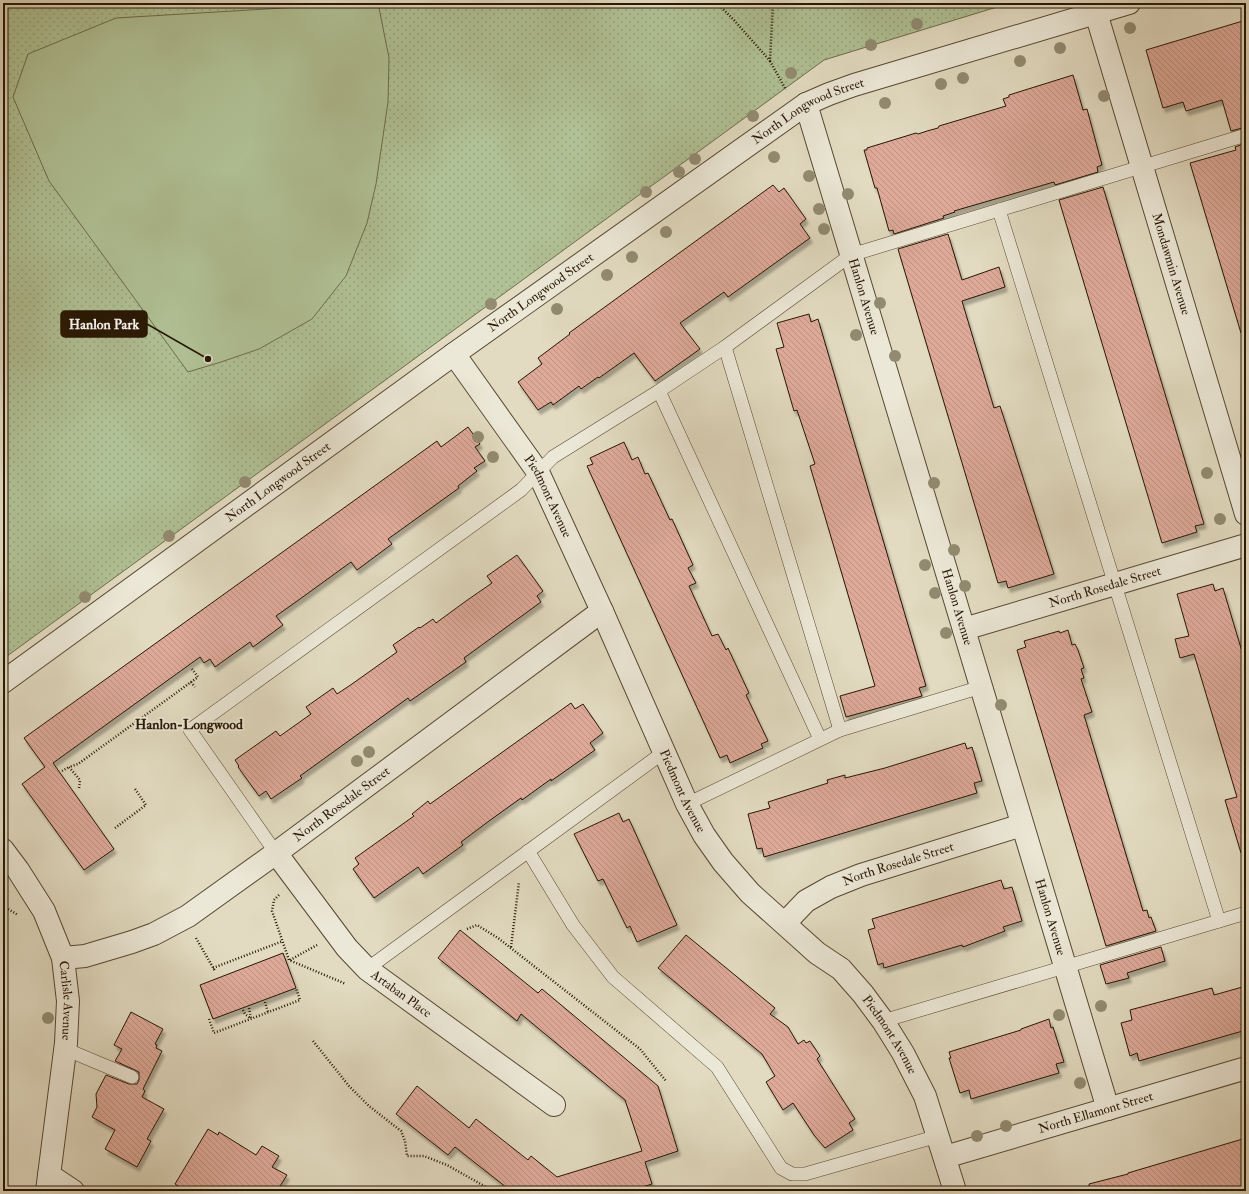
<svg xmlns="http://www.w3.org/2000/svg" width="1249" height="1194" font-family="'IM FELL Double Pica',serif">
<style>
.park{fill:url(#park-dots);stroke:#6c6c4c}
.pitch{fill:#b0c195;stroke:#6c6c4c}
.building{fill:url(#building-back-hatch);stroke:#271703;filter:url(#shadow)}
.lines{fill:none;stroke-linecap:round;stroke-linejoin:round}
.lane-casing{stroke:#564832;stroke-width:14}
.street-casing{stroke:#564832;stroke-width:24}
.path{stroke:#271703;stroke-width:2.5;stroke-dasharray:1 2;stroke-linecap:butt}
.lane{stroke:#ece8d7;stroke-width:13}
.street{stroke:#ece8d7;stroke-width:22}
.tree{fill:#928b71}
.labels{text-anchor:middle;dominant-baseline:central;stroke-width:4;stroke-linejoin:round;paint-order:stroke}
.street-label{font-size:13px;fill:#271703;stroke:#ece8d7}
.neighbourhood-label{font-size:14px;font-weight:bold;fill:#271703;stroke:#ece8d7}
.leader{fill:none;stroke:#271703;stroke-width:1.5}
.callout-dot{fill:#271703;stroke:#ece8d7;stroke-width:1.5}
.callout{fill:#271703;stroke:#271703;stroke-width:1.5}
.callout-label{font-size:14px;text-anchor:middle;font-weight:bold;fill:#fff}
</style>
<defs>
<pattern id="park-dots" width="8" height="8" patternUnits="userSpaceOnUse"><rect width="8" height="8" fill="#b0c195"/><path d="M2 2h.1M6 6h.1" fill="none" stroke="#97a57f" stroke-width="1.8" stroke-linecap="round"/></pattern>
<pattern id="building-back-hatch" width="6" height="6" patternUnits="userSpaceOnUse"><rect width="6" height="6" fill="#dea999"/><path d="M-1 5l2 2M0 0l6 6M5-1l2 2" fill="none" stroke="#be9182"/></pattern>
<filter id="shadow"><feDropShadow dx="2.5" dy="4.5" stdDeviation="1" flood-color="#0004"/></filter>
</defs>
<rect width="100%" height="100%" fill="#e2dbc1"/>
<filter id="stains"><feTurbulence type="fractalNoise" baseFrequency=".005" numOctaves="4"/><feColorMatrix values="0 0 0 0 .2 0 0 0 0 .09 0 0 0 0 .02 0 0 0 .5 -.17"/></filter>
<radialGradient id="worn" r=".72"><stop offset=".6" stop-color="#630" stop-opacity="0"/><stop offset="1" stop-color="#630" stop-opacity=".3"/></radialGradient>
<!-- park -->
<polygon class="park" points="3,3 1010,3 824,60 3,659"/>
<!-- pitch -->
<polygon class="pitch" points="367,3 378,3 389,58 388,102 376,184 367,223 346,276 312,319 259,349 221,362 188,372 49,181 13,97 28,54 116,18"/>
<!-- building -->
<g class="building">
<polygon points="1246,20 1246,127 1231,131 1222,100 1186,111 1183,102 1163,108 1146,50"/>
<polygon points="1073,75 1083,110 1087,109 1102,165 1097,167 1098,172 1055,185 1054,182 954,211 955,212 943,216 944,218 894,234 893,230 889,231 877,188 875,188 864,150 867,150 867,148 916,133 918,134 927,131 938,128 939,126 1006,106 1003,99 1009,97 1009,95"/>
<polygon points="1246,143 1246,332 1241,333 1190,163 1236,150 1235,147"/>
<polygon points="773,185 779,192 784,188 806,219 800,224 810,238 728,297 724,292 680,323 700,349 655,381 634,353 599,378 598,377 581,389 579,386 553,405 551,402 538,410 518,382 542,364 538,358 570,334 569,333"/>
<polygon points="1103,187 1204,524 1195,526 1197,532 1162,543 1059,200"/>
<polygon points="948,234 962,280 999,267 1005,287 962,301 994,408 1000,406 1054,574 1008,588 1006,581 998,583 898,249"/>
<polygon points="809,314 811,322 818,319 926,686 919,688 922,696 846,717 840,696 875,686 810,466 815,464 797,410 794,411 776,349 784,347 777,323"/>
<polygon points="468,427 480,444 475,447 485,461 474,468 477,471 458,486 459,488 388,539 392,544 357,570 351,562 300,599 276,616 283,625 253,647 250,642 215,667 210,659 204,663 200,657 53,763 114,849 84,870 22,784 45,767 24,738 437,441 441,447"/>
<polygon points="624,442 632,460 638,457 645,474 648,473 670,520 672,519 693,565 688,568 696,583 689,586 712,636 718,634 726,650 728,648 749,693 746,695 768,741 761,744 763,748 730,763 727,755 720,758 587,466 593,464 590,458"/>
<polygon points="517,555 543,591 537,596 541,602 464,658 466,662 410,701 408,698 300,776 302,778 271,799 266,791 259,796 238,767 239,766 235,760 276,731 280,736 311,714 306,707 333,688 337,694 352,684 397,652 393,645 419,627 420,628 433,619 436,623 466,601 492,583 487,576"/>
<polygon points="1213,584 1215,591 1223,588 1246,665 1246,852 1241,853 1225,800 1237,797 1194,654 1180,658 1175,639 1189,636 1177,594"/>
<polygon points="1068,630 1072,645 1075,644 1078,650 1084,668 1081,669 1084,678 1081,679 1092,712 1084,715 1143,911 1147,910 1149,918 1151,917 1156,931 1106,946 1017,650 1026,647 1024,641 1059,631 1060,633"/>
<polygon points="571,703 575,709 583,704 603,733 590,743 595,750 551,781 551,779 522,800 521,798 489,821 461,842 463,845 423,874 418,867 374,898 353,869 359,864 355,858 414,816 412,814 428,801 430,804"/>
<polygon points="965,743 967,749 972,747 982,781 974,783 977,793 764,857 762,848 757,849 748,814 770,808 768,802 828,783 827,780 845,775 845,778 885,768"/>
<polygon points="619,813 623,822 629,819 677,925 637,942 630,926 627,928 603,879 598,881 574,834"/>
<polygon points="1001,880 1004,889 1012,887 1022,921 1003,927 1005,931 963,947 962,945 884,968 883,963 878,965 868,930 875,928 872,919"/>
<polygon points="460,930 538,993 542,989 658,1086 678,1151 645,1162 652,1184 630,1191 511,1191 455,1147 448,1155 396,1114 417,1086 469,1128 476,1119 528,1160 531,1156 557,1177 642,1151 625,1100 521,1014 517,1021 438,958"/>
<polygon points="686,935 775,1008 770,1014 788,1027 798,1044 804,1040 806,1043 810,1041 820,1056 817,1059 855,1119 849,1123 853,1130 825,1148 814,1135 793,1103 783,1110 766,1082 775,1076 762,1054 658,968"/>
<polygon points="1161,947 1165,961 1127,973 1129,978 1106,984 1100,965"/>
<polygon points="283,953 296,988 213,1019 200,985"/>
<polygon points="1246,986 1246,1030 1139,1061 1137,1053 1130,1056 1121,1023 1132,1020 1130,1010 1212,988 1214,995"/>
<polygon points="131,1012 163,1029 155,1044 157,1045 156,1048 162,1051 143,1089 145,1091 142,1097 164,1109 147,1139 151,1141 137,1167 105,1149 115,1130 92,1117 97,1107 96,1094 106,1075 129,1084 137,1084 139,1080 139,1072 135,1070 115,1061 122,1049 114,1045"/>
<polygon points="1049,1019 1051,1028 1053,1027 1064,1062 1056,1064 1059,1073 971,1099 969,1090 960,1093 949,1058 951,1058 949,1052 1021,1030 1021,1029"/>
<polygon points="208,1129 218,1135 219,1132 256,1155 262,1146 279,1156 272,1167 287,1175 277,1191 186,1191 175,1184"/>
<polygon points="1246,1138 1246,1191 1090,1191 1089,1184 1128,1174 1128,1173"/>
</g>
<g class="lines">
<!-- lane casing -->
<g class="lane-casing">
<g id="lane">
<polyline points="999,210 1219,921"/>
<polyline points="725,347 840,730"/>
<polyline points="659,391 820,739"/>
<polyline points="687,804 840,730 981,687"/>
<polyline points="528,851 573,925 613,977 717,1067 781,1168 792,1174 805,1174 938,1136"/>
<polyline points="276,853 190,730 521,490 553,457 659,391 725,347 851,255 1246,135"/>
<polyline points="367,969 664,752"/>
<polyline points="883,1021 1246,913"/>
<polyline points="65,1049 132,1077"/>
</g>
</g>
<!-- street casing -->
<g class="street-casing">
<g id="street">
<path id="s1" d="M1096 13 1246 514"/>
<path id="s2" d="M806 104 1108 1109"/>
<path id="s3" d="M454 354 538 472 602 611 687 804 704 835 723 862 750 893 817 953 841 969 863 994 883 1021 903 1053 925 1096 955 1191"/>
<path id="s4" d="M964 629 1246 545"/>
<path id="s5" d="M3 682 454 354 806 104 829 94 854 85 1129 3"/>
<path id="s6" d="M3 850 18 870 44 911 63 958 68 1001 66 1043 47 1191"/>
<path id="s7" d="M276 853 347 948 367 969 554 1105"/>
<path id="s8" d="M785 923 806 901 831 887 861 875 1022 825"/>
<path id="s9" d="M63 958 85 956 132 942 154 934 188 916 276 853 602 611"/>
<path id="s10" d="M945 1157 1246 1068"/>
<polyline points="49,1175 73,1191"/>
</g>
</g>
<!-- path -->
<g class="path">
<polyline points="717,3 734,20 770,61 773,3"/>
<polyline points="770,61 786,90"/>
<polyline points="191,682 195,687"/>
<polyline points="62,771 69,767"/>
<polyline points="79,788 80,780 69,767 78,764 198,677 192,669"/>
<polyline points="115,828 146,805 135,789"/>
<polyline points="279,895 274,900 272,911 289,960 346,984"/>
<polyline points="3,906 18,915"/>
<polyline points="467,929 477,925 498,938 640,1049 666,1081"/>
<polyline points="196,938 215,971"/>
<polyline points="511,947 519,882"/>
<polyline points="290,960 317,945"/>
<polyline points="213,968 283,941"/>
<polyline points="265,1002 268,1012"/>
<polyline points="249,1008 251,1018"/>
<polyline points="243,1010 245,1014 250,1018"/>
<polyline points="209,1019 214,1033 300,1000 296,988"/>
<polyline points="313,1041 349,1086 369,1106 401,1131 405,1141 407,1156 424,1156 447,1165 493,1191"/>
</g>
<!-- lane -->
<use href="#lane" class="lane"/>
<!-- street -->
<use href="#street" class="street"/>
</g>
<!-- trees -->
<g class="tree">
<circle cx="917" cy="24" r="6"/>
<circle cx="1130" cy="28" r="6"/>
<circle cx="871" cy="45" r="6"/>
<circle cx="1060" cy="48" r="6"/>
<circle cx="1020" cy="61" r="6"/>
<circle cx="791" cy="73" r="6"/>
<circle cx="963" cy="78" r="6"/>
<circle cx="941" cy="84" r="6"/>
<circle cx="1104" cy="96" r="6"/>
<circle cx="885" cy="103" r="6"/>
<circle cx="753" cy="116" r="6"/>
<circle cx="774" cy="157" r="6"/>
<circle cx="695" cy="159" r="6"/>
<circle cx="679" cy="172" r="6"/>
<circle cx="809" cy="176" r="6"/>
<circle cx="646" cy="192" r="6"/>
<circle cx="848" cy="194" r="6"/>
<circle cx="819" cy="209" r="6"/>
<circle cx="824" cy="229" r="6"/>
<circle cx="666" cy="232" r="6"/>
<circle cx="632" cy="257" r="6"/>
<circle cx="607" cy="275" r="6"/>
<circle cx="880" cy="303" r="6"/>
<circle cx="491" cy="304" r="6"/>
<circle cx="557" cy="309" r="6"/>
<circle cx="856" cy="335" r="6"/>
<circle cx="895" cy="356" r="6"/>
<circle cx="478" cy="437" r="6"/>
<circle cx="493" cy="457" r="6"/>
<circle cx="1207" cy="473" r="6"/>
<circle cx="245" cy="482" r="6"/>
<circle cx="934" cy="483" r="6"/>
<circle cx="1220" cy="519" r="6"/>
<circle cx="169" cy="536" r="6"/>
<circle cx="954" cy="550" r="6"/>
<circle cx="925" cy="565" r="6"/>
<circle cx="965" cy="586" r="6"/>
<circle cx="935" cy="593" r="6"/>
<circle cx="85" cy="597" r="6"/>
<circle cx="946" cy="633" r="6"/>
<circle cx="1001" cy="705" r="6"/>
<circle cx="369" cy="752" r="6"/>
<circle cx="357" cy="761" r="6"/>
<circle cx="1101" cy="1006" r="6"/>
<circle cx="1059" cy="1015" r="6"/>
<circle cx="48" cy="1018" r="6"/>
<circle cx="1080" cy="1083" r="6"/>
<circle cx="1006" cy="1126" r="6"/>
<circle cx="977" cy="1136" r="6"/>
</g>
<g class="labels">
<!-- street labels -->
<g class="street-label">
<text stroke="none"><textPath href="#s5" startOffset="988">North Longwood Street</textPath></text>
<text stroke="none"><textPath href="#s1" startOffset="262">Mondawmin Avenue</textPath></text>
<text stroke="none"><textPath href="#s5" startOffset="664">North Longwood Street</textPath></text>
<text stroke="none"><textPath href="#s2" startOffset="201">Hanlon Avenue</textPath></text>
<text stroke="none"><textPath href="#s5" startOffset="340">North Longwood Street</textPath></text>
<text stroke="none"><textPath href="#s3" startOffset="171">Piedmont Avenue</textPath></text>
<text stroke="none"><textPath href="#s4" startOffset="147">North Rosedale Street</textPath></text>
<text stroke="none"><textPath href="#s2" startOffset="525">Hanlon Avenue</textPath></text>
<text stroke="none"><textPath href="#s3" startOffset="495">Piedmont Avenue</textPath></text>
<text stroke="none"><textPath href="#s9" startOffset="323">North Rosedale Street</textPath></text>
<text stroke="none"><textPath href="#s8" startOffset="130">North Rosedale Street</textPath></text>
<text stroke="none"><textPath href="#s2" startOffset="849">Hanlon Avenue</textPath></text>
<text stroke="none"><textPath href="#s7" startOffset="190">Artaban Place</textPath></text>
<text stroke="none"><textPath href="#s6" startOffset="167">Carlisle Avenue</textPath></text>
<text stroke="none"><textPath href="#s3" startOffset="819">Piedmont Avenue</textPath></text>
<text stroke="none"><textPath href="#s10" startOffset="157">North Ellamont Street</textPath></text>
</g>
<!-- neighbourhood labels -->
<g class="neighbourhood-label">
<text x="189" y="724">Hanlon-Longwood</text>
</g>
</g>
<!-- callouts -->
<path class="leader" d="M208 359L147 324"/>
<circle class="callout-dot" cx="208" cy="359" r="4"/>
<rect class="callout" x="61" y="311" width="86" height="26" rx="4"/>
<g class="callout-label">
<text x="104" y="329">Hanlon Park</text>
</g>
<!-- margin -->
<rect width="1249" height="1194" fill="none" stroke="#e2dbc1" stroke-width="16"/>
<rect x="4" y="4" width="1241" height="1186" fill="none" stroke="#271703" stroke-width="2"/>
<rect x="8" y="8" width="1233" height="1178" fill="none" stroke="#271703"/>
<rect width="100%" height="100%" filter="url(#stains)"/>
<rect width="100%" height="100%" fill="url(#worn)"/>
</svg>
